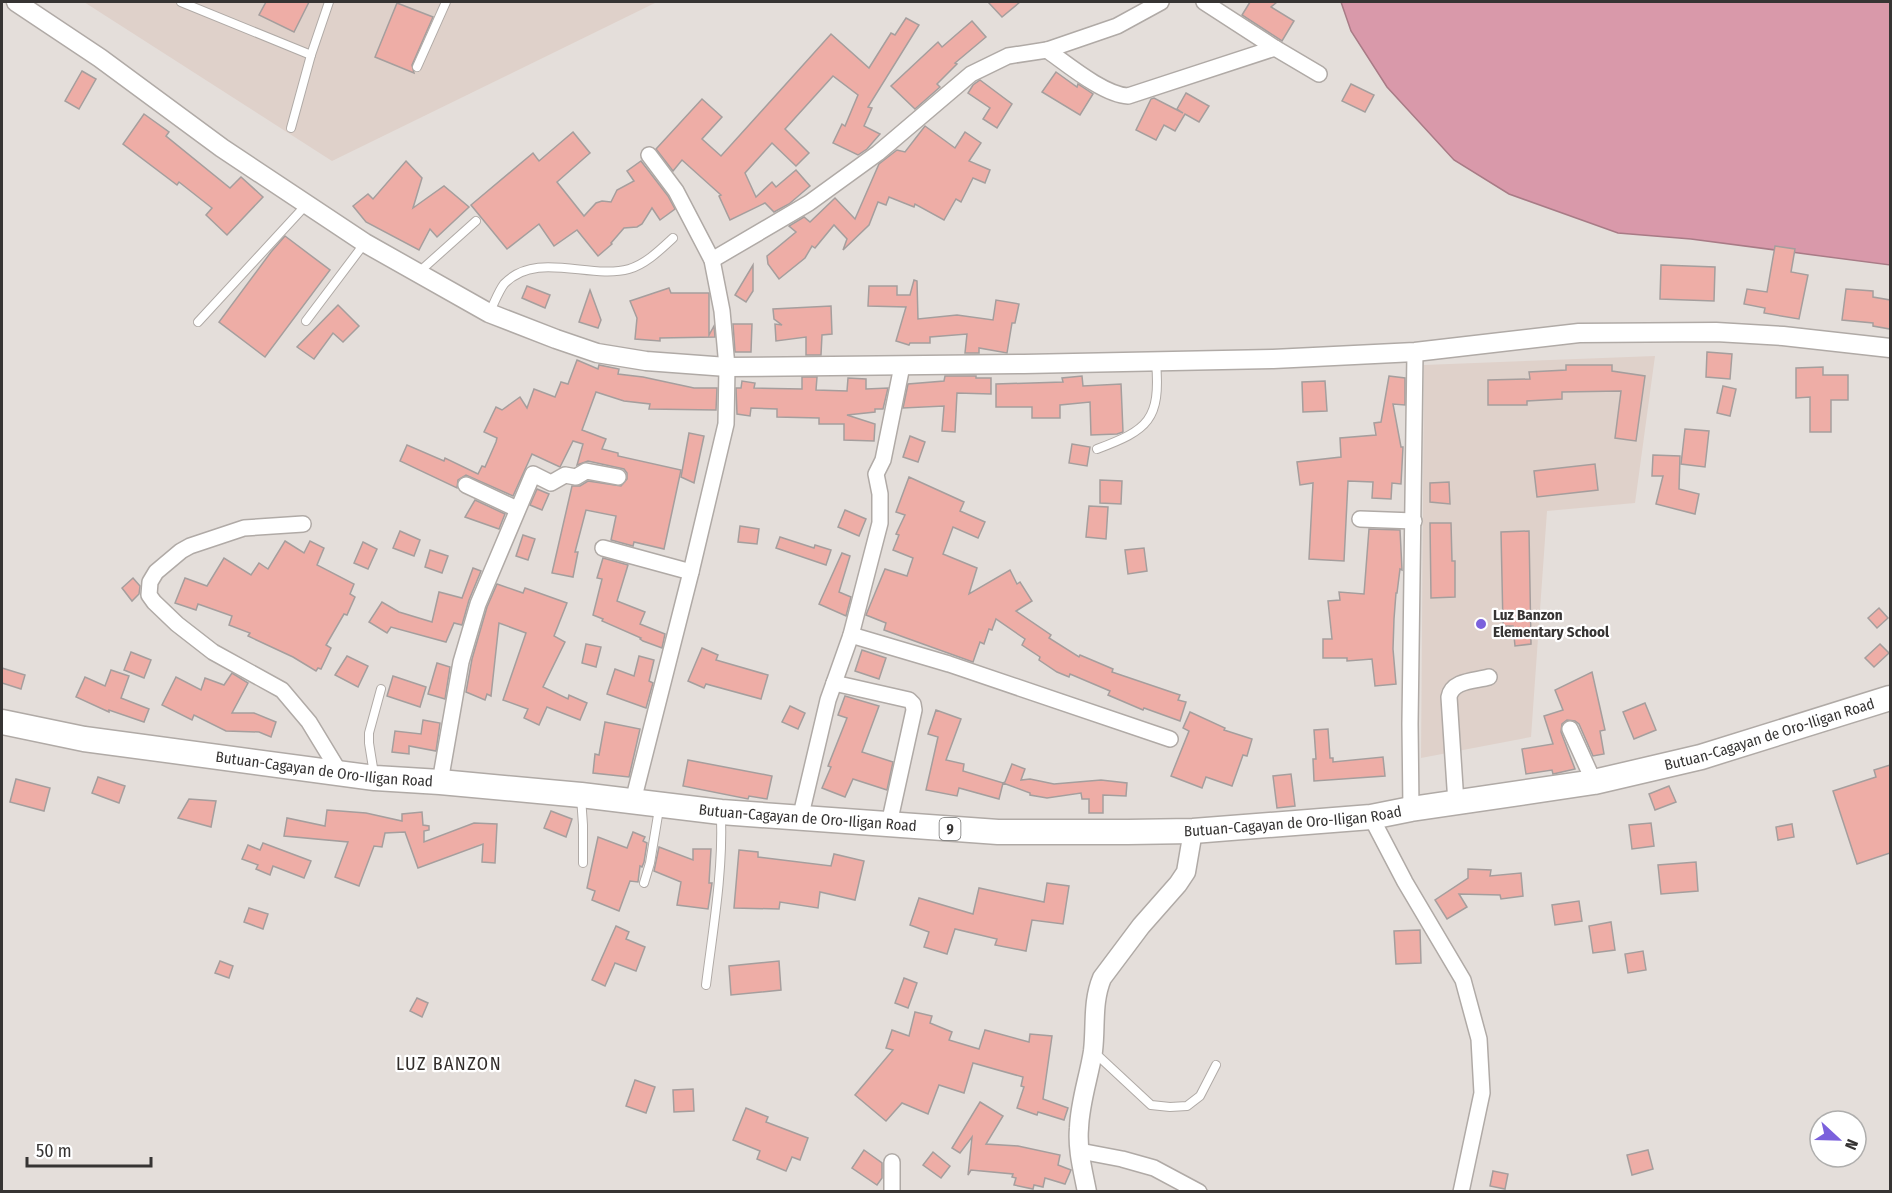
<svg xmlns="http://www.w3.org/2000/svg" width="1892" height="1193" font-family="'Fira Sans Condensed',sans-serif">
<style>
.built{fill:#dfd1ca}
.water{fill:#d999aa;stroke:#a87b86;stroke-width:1.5}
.building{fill:#eeada6;stroke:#a59e9d;stroke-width:1.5}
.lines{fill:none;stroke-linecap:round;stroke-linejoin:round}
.service-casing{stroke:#b0aaa6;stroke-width:10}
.minor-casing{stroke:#b0aaa6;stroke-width:18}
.tertiary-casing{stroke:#b0aaa6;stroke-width:21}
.trunk-casing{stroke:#b0aaa6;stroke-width:27}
.service{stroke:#fff;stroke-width:8}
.minor{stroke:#fff;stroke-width:15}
.tertiary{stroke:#fff;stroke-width:18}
.trunk{stroke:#fff;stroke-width:24}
.poi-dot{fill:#7b61dc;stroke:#fff;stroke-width:2}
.labels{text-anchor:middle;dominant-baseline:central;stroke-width:4.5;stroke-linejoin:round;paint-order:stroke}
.shield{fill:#fff;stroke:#727170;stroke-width:1.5}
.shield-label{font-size:14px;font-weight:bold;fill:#363433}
.poi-label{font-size:15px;font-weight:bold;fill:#363433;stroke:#fff;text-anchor:start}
.street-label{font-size:15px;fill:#363433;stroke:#fff}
.quarter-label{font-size:18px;letter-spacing:1.5px;fill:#312c29;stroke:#fff}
</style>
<rect width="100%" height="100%" fill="#e4deda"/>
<!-- built -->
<g class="built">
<polygon points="84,2 657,2 332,161"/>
<polygon points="1655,356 1635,503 1547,511 1531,737 1421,758 1424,365"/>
</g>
<!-- water -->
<polygon class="water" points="1341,2 1890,2 1890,265 1691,239 1618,233 1509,194 1454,160 1387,87 1351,31"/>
<!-- building -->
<g class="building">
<polygon points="266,2 309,2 294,32 259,15"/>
<polygon points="988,2 1020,2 1002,17"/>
<polygon points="1250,2 1277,2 1271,7 1294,21 1282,41 1242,15"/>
<polygon points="397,3 433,17 412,65 414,73 375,57"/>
<polygon points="906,18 919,25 868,107 872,108 864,126 880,134 867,149 858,155 833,143 842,124 845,126 858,95 833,76 785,129 809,153 796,166 772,143 745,173 756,197 772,182 776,187 796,170 810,186 789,204 774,212 765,203 730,220 719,196 721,195 682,160 673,171 656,149 702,99 722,117 702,139 721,156 831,34 869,68 891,33 895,35"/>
<polygon points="972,21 986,37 955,63 957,64 937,84 940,87 915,109 891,86 938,42 942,47"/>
<polygon points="82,71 96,79 79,109 65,101"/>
<polygon points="1056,72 1077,87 1078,84 1093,94 1080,115 1042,92"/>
<polygon points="980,80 1012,104 997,128 983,119 990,108 968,93 973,85"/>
<polygon points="1351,84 1374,95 1365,112 1342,101"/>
<polygon points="1186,93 1209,106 1199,122 1185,114 1175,131 1164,125 1156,140 1136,130 1151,99 1154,98 1183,113 1177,109"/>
<polygon points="144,114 169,132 166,136 230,188 241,177 263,197 227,235 206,215 212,208 179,182 177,185 123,144"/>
<polygon points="925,126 955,148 965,132 981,143 969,161 990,170 985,183 973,178 961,202 956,199 944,220 915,204 914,207 889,197 886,205 878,202 869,225 843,250 847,239 834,225 815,248 812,246 805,258 779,279 768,264 767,256 796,232 789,226 804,217 810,222 835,198 855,219 879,164 897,150 905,152"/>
<polygon points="573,132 590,153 557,182 584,216 596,203 602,201 611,202 617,190 634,181 627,171 641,161 668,196 675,209 660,220 652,208 642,224 637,227 624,228 611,243 612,244 598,256 577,230 554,246 539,224 507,249 471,205 533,153 539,161"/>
<polygon points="406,161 422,178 413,208 444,186 469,207 437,237 430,229 419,250 366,222 353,206 368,194 373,199"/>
<polygon points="285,236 330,270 265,357 219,322 271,252"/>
<polygon points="1775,246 1795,249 1791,272 1808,275 1799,319 1764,313 1765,308 1744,304 1747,289 1767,292"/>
<polygon points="753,265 753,291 746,302 735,295"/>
<polygon points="1661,265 1715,267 1714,301 1660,299"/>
<polygon points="914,280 917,281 918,319 957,315 993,320 996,300 1019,304 1015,323 1012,323 1007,353 979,348 979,353 965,353 967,334 930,337 930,343 910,343 909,345 896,341 906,307 868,306 869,286 897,286 897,295 910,295"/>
<polygon points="527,286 550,295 545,308 522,298"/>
<polygon points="669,288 671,293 709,293 709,335 714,326 715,337 660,338 660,341 635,339 637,318 630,301"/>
<polygon points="1846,289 1873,291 1873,297 1890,300 1890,329 1873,326 1873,323 1842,320"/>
<polygon points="590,290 601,320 598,328 579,322"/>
<polygon points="338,305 359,326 343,342 333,333 314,359 297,347"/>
<polygon points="831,306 832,334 822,335 821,355 806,355 806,337 776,341 775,324 782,325 774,319 773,309"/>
<polygon points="733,324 752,324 751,352 735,352"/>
<polygon points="1707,352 1732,354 1730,379 1706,377"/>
<polygon points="577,360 598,369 599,365 619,369 618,374 643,377 694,388 717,388 716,410 649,409 650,404 624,401 596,392 582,430 606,439 602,449 618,453 618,456 681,470 664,549 634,542 633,546 611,540 616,516 586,510 575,552 578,552 573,577 552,573 572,486 580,486 588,481 621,486 627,479 627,473 624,469 588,461 577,465 583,444 573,441 560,467 532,454 513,496 466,475 458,480 457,488 400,461 407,445 444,461 445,458 478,474 482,466 485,467 496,442 497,438 484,432 496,407 502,410 520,397 527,408 534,389 555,397 561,382 568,384"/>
<polygon points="1566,365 1612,365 1612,371 1645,376 1636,441 1615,438 1621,391 1562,392 1562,399 1527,401 1527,405 1488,405 1488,380 1530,379 1529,372 1566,370"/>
<polygon points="1823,367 1823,375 1848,375 1848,400 1831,400 1831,432 1810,432 1810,397 1796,398 1796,368"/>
<polygon points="945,376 976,376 976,378 991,378 991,394 957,393 955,432 942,431 944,406 903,408 908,384 944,381"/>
<polygon points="1082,376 1083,386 1121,384 1123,432 1117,434 1091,435 1090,402 1060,405 1060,418 1032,418 1032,407 996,407 996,384 1063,382 1062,378"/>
<polygon points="1389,376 1405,378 1405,405 1393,404 1401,447 1403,447 1401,484 1392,483 1391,499 1372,498 1373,482 1348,481 1344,561 1309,559 1313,483 1300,485 1297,462 1341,457 1340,438 1376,435 1374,423 1381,422"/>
<polygon points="802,377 817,377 816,390 847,391 848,378 866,379 866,389 888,388 883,409 875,409 875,412 847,415 875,424 874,441 844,440 844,424 819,424 819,418 777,417 777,409 751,408 750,416 737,414 736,388 741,388 742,381 755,383 754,388 802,389"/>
<polygon points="1325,381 1327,411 1303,412 1302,382"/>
<polygon points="1723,386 1736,389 1730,416 1717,413"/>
<polygon points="1685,429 1709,431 1705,467 1681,464"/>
<polygon points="689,433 704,436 694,483 681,477"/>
<polygon points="910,436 925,442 918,462 903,457"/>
<polygon points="1072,444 1090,447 1087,466 1069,463"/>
<polygon points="1653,455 1680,456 1679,489 1699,494 1695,514 1656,504 1663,476 1652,476"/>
<polygon points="1595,464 1598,490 1537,497 1534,471"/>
<polygon points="909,477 964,502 960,511 985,522 978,538 953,527 943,554 977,568 969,594 1010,570 1017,584 1020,582 1032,601 1016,611 1051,635 1049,638 1079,657 1080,655 1113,669 1112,672 1180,695 1178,700 1186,702 1180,721 1144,708 1143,710 1108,695 1110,691 1070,674 1069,677 1057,672 1039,660 1040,657 1022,645 1025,639 996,619 992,630 989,629 984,644 980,642 973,662 884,630 886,623 866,615 885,569 907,576 913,558 893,550 899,535 896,534 905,515 896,512"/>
<polygon points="1100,480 1122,481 1121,504 1100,503"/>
<polygon points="1449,482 1450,504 1430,502 1430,483"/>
<polygon points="537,489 549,494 542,510 530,505"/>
<polygon points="475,500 505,514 499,529 465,517"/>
<polygon points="1089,506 1108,507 1106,539 1086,537"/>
<polygon points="845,510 866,519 859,536 838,527"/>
<polygon points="1430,523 1451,523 1452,561 1455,561 1455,597 1431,598"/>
<polygon points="740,526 759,529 757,544 738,542"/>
<polygon points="1369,529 1400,530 1402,570 1400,569 1397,593 1396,593 1394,619 1393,649 1396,684 1375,686 1372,659 1347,661 1347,658 1323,658 1323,639 1332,639 1328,601 1340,600 1339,592 1364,594"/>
<polygon points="400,531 420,540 414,556 393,548"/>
<polygon points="1529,531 1531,644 1515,646 1513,626 1503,626 1501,532"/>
<polygon points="523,535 535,539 528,560 516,556"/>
<polygon points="780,537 814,548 815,545 831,550 826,565 776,548"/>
<polygon points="285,541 304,553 310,541 324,548 317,565 354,584 350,594 355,597 347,615 344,614 326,645 331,648 321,669 318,668 316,671 293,657 248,636 250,633 229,625 232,616 198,604 196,610 175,603 185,578 207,586 224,558 251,575 259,563 268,569"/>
<polygon points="363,542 377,549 368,569 354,563"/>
<polygon points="1144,548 1147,571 1128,574 1125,550"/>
<polygon points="430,550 448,556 442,573 425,567"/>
<polygon points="842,553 850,556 839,592 851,597 846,616 819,604"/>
<polygon points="603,558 628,565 617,601 645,612 640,624 665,634 662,648 643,641 640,639 641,638 602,621 603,619 593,615 602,579 597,578"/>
<polygon points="473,568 481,571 469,600 462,625 454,623 446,642 391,627 387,633 369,622 382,602 399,612 432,622 439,592 462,598"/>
<polygon points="133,578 140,586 139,594 132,601 122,588"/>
<polygon points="497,584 523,593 525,588 567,603 554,636 565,642 543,687 568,699 569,695 587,703 580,720 547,707 539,725 524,718 528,709 503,700 526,633 499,623 491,696 487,694 485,700 466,692 472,659 487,607"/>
<polygon points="1879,608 1888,618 1877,628 1868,618"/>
<polygon points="586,644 601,647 596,667 582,663"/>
<polygon points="1880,644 1889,653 1874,667 1865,658"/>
<polygon points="702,648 718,655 716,660 768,675 761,699 706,684 704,688 688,681"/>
<polygon points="862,650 886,658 879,679 855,671"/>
<polygon points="131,652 151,660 144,678 124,670"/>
<polygon points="347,656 368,666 358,687 335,675"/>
<polygon points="639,656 654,660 649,681 653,683 646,708 607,694 615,669 634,676"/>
<polygon points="437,663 450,667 445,699 428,694"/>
<polygon points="2,668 25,675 21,689 2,683"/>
<polygon points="111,670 129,676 121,698 149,709 144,722 109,710 109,712 76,697 85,677 105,686"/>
<polygon points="1592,672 1605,730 1600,731 1604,754 1593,756 1579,724 1575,721 1567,720 1562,724 1561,732 1575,769 1553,774 1552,770 1526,774 1522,749 1553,744 1544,716 1563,710 1555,690"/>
<polygon points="232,673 248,683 232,713 254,713 276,722 271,737 259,732 226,731 194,715 192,720 162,705 176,677 201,690 205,678 224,685"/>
<polygon points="393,676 426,687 420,707 387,696"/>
<polygon points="845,696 879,706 862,752 893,762 887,790 853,779 845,797 822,788 831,767 828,766 847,718 838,715"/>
<polygon points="1645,703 1656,730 1634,739 1623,712"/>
<polygon points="790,706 805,713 798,729 782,722"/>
<polygon points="936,710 961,719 946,760 964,764 963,771 1003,783 1005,782 1012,764 1025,769 1021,780 1030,779 1054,784 1101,780 1127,783 1126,796 1103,795 1103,813 1089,813 1089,799 1082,799 1081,793 1047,798 1030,795 1030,793 1003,783 999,799 959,788 957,796 926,790 938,737 928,734"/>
<polygon points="1190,712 1225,728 1224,730 1252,739 1247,756 1243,755 1232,786 1206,777 1202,788 1171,776 1189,731 1183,728"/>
<polygon points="423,720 440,723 436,751 409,746 409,754 392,752 395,731 421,734"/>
<polygon points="605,722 640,729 629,777 593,773 595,754 599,755"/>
<polygon points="1328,729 1330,758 1333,758 1333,762 1383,757 1385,776 1314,781 1313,759 1316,759 1314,730"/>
<polygon points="688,760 772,776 767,799 749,796 748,799 683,786"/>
<polygon points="1890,765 1890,853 1857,864 1833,791 1876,777 1874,770"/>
<polygon points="1291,774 1295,806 1277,808 1273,776"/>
<polygon points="98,777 125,786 119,803 92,793"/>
<polygon points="16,779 50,788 44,811 10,802"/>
<polygon points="1669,786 1676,802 1655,810 1649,794"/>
<polygon points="189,799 216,801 211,827 178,818"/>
<polygon points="327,810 366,813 402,821 402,814 422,812 423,825 429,826 429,830 424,831 424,842 474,823 497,824 495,863 482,862 483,844 418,868 405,832 385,833 382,847 374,846 359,886 335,877 348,842 284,836 287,818 325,826"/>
<polygon points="551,811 572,819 566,837 544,828"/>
<polygon points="1651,823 1654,846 1632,849 1629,825"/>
<polygon points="1792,824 1794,837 1778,840 1776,827"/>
<polygon points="633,832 645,837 643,841 647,843 644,862 642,867 640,866 638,882 630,881 619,911 592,900 595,891 587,888 598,837 627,848"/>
<polygon points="263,843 311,861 304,878 273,866 270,875 256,869 258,865 242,859 248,845 260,850"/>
<polygon points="659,847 693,860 693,849 711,849 709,883 712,883 708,909 677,905 681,882 654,871"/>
<polygon points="739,850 758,852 758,857 831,866 834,854 864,861 855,900 820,892 818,908 780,902 779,909 734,908"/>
<polygon points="1696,862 1698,891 1661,894 1658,865"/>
<polygon points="1468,869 1491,870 1490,876 1521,873 1523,896 1501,899 1500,895 1459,894 1467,907 1447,919 1435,900 1468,878"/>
<polygon points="1047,883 1069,886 1063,924 1032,920 1026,951 995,945 997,939 955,929 947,954 924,947 929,932 910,925 919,898 973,914 979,888 1044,902"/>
<polygon points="1579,901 1582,921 1555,925 1552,905"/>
<polygon points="249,908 268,914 263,929 244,922"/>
<polygon points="1611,922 1615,950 1593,953 1589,926"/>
<polygon points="616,926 629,932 626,939 645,947 636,971 615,963 605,986 592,980"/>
<polygon points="1420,930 1421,963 1396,964 1394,931"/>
<polygon points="1643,951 1646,970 1628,973 1625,954"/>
<polygon points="220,961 233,966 229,978 215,973"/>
<polygon points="779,961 781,990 731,995 729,966"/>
<polygon points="904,978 917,983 908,1008 895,1003"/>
<polygon points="417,998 428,1003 422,1017 410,1011"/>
<polygon points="915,1012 932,1016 930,1023 952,1032 949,1040 979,1049 985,1030 1029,1042 1030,1034 1052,1036 1043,1099 1068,1108 1064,1120 1038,1112 1037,1115 1017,1108 1024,1087 1021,1086 1023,1077 973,1063 964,1093 939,1085 928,1114 902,1103 886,1121 855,1095 893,1050 886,1048 892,1030 909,1036"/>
<polygon points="635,1080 655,1087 646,1113 626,1106"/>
<polygon points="693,1089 694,1111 674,1112 673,1090"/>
<polygon points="980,1102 1003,1116 986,1144 1018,1146 1060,1155 1058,1165 1071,1170 1065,1184 1045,1178 1043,1187 1034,1185 1033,1189 1014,1185 1016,1178 1012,1177 1013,1174 971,1170 968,1175 972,1137 960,1153 952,1148"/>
<polygon points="746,1108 768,1117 766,1122 808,1138 800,1160 792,1157 786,1171 757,1159 760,1151 733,1140"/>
<polygon points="864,1150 882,1163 882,1178 877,1185 852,1168"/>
<polygon points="1648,1150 1653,1169 1632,1175 1627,1155"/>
<polygon points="933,1152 950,1166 941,1178 923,1165"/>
<polygon points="1493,1171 1508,1174 1505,1189 1490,1186"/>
</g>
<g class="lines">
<!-- service casing -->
<g class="service-casing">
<g id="service">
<polyline points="181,2 311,55 329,2"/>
<polyline points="417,67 446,2"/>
<polyline points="291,128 311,55"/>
<polyline points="419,272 476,221"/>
<path d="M489 313C494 304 498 292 504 284 536 250 590 280 629 269 646 264 660 250 673 238"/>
<polyline points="306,321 364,244"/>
<polyline points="198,322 306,205"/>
<path d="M1097 449C1148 430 1161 420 1156 362"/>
<polyline points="374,774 369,743 369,733 381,689"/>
<polyline points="581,797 583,825 583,863"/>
<polyline points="644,883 650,863 659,809"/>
<path d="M706 985C713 929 723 873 721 817"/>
<polyline points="1094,1052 1151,1105 1170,1107 1187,1106 1200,1096 1216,1065"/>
</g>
</g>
<!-- minor casing -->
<g class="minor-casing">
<g id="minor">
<polyline points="1204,2 1275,48 1319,74"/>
<polyline points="1047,50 1117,26 1161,2"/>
<path d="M712 260 809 203 878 153 971 74 1008 56 1047 50C1067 64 1104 95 1128 96L1275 48"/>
<polyline points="466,485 517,509"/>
<polyline points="1360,519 1414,521"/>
<polyline points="303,524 244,528 190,546 181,551 156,572 150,582 149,595 154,602 177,624 213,652 282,690 309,722 340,773"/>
<polyline points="603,548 691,572"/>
<polyline points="851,635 949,664 1170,739"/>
<polyline points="834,683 909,700 913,704 914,710 889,824"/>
<polyline points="1570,729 1594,782"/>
<polyline points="440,782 461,662 478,604 533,474 551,483 565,475 576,477 586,471 618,477"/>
<polyline points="633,801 691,572 726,424 727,367 722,311 712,260 676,191 649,155"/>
<path d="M1456 803 1449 697C1452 680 1475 681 1489 677"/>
<polyline points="1411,809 1410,724 1415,352"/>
<polyline points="1371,817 1405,882 1463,980 1479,1039 1482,1093 1461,1192"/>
<polyline points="800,819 828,700 851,635 880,523 880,494 876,474 883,460 902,366"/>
<polyline points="1080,1151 1122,1159 1154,1168 1199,1192"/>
<polyline points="892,1192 892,1162"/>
</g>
</g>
<!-- tertiary casing -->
<g class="tertiary-casing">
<g id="tertiary">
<polyline points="16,2 100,58 222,148 365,243 489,313 556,339 597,353 646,361 727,367 1024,364 1273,359 1415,352 1579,333 1716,332 1783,336 1890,348"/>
<path d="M1087 1192C1083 1171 1077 1149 1079 1128 1080 1101 1089 1077 1093 1051 1096 1026 1092 1002 1102 978L1141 926 1178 884 1186 872 1193 831"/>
</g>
</g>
<!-- trunk casing -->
<g class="trunk-casing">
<g id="trunk">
<path id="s1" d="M2 722 84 739 375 778 440 782 581 795 721 812 998 832H1128L1193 831 1371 817 1411 809 1594 782 1701 757 1890 698"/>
</g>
</g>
<!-- service -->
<use href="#service" class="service"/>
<!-- minor -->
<use href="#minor" class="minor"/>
<!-- tertiary -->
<use href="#tertiary" class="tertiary"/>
<!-- trunk -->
<use href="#trunk" class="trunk"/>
</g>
<!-- markers -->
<circle class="poi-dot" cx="1481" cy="624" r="6"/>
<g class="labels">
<!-- shield labels -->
<rect class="shield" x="939.5" y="818" width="21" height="22" rx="4.5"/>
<g class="shield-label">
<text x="950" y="829">9</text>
</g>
<!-- poi labels -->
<g class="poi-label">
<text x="1493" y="615">Luz Banzon<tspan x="1493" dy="17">Elementary School</tspan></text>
</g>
<!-- street labels -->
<g class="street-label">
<text stroke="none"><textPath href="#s1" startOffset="1784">Butuan-Cagayan de Oro-Iligan Road</textPath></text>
<text stroke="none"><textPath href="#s1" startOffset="326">Butuan-Cagayan de Oro-Iligan Road</textPath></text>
<text stroke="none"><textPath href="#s1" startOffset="812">Butuan-Cagayan de Oro-Iligan Road</textPath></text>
<text stroke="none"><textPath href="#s1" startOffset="1298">Butuan-Cagayan de Oro-Iligan Road</textPath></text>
</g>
<!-- quarter labels -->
<g class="quarter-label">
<text x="449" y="1064">LUZ BANZON</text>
</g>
</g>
<!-- border -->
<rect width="1892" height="1193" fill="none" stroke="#363433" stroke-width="6"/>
<!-- north arrow -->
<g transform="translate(1838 1139) rotate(112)"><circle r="28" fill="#ffffff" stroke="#afaead" stroke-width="1.5"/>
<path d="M0-4.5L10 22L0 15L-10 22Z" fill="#7b61dc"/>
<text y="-9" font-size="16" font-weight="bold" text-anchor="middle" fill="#363433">N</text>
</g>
<!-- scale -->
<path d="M27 1157v9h124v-9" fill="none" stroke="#363433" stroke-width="3"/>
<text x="36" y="1157" font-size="18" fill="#363433" stroke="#ffffff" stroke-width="4.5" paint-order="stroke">50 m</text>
</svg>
